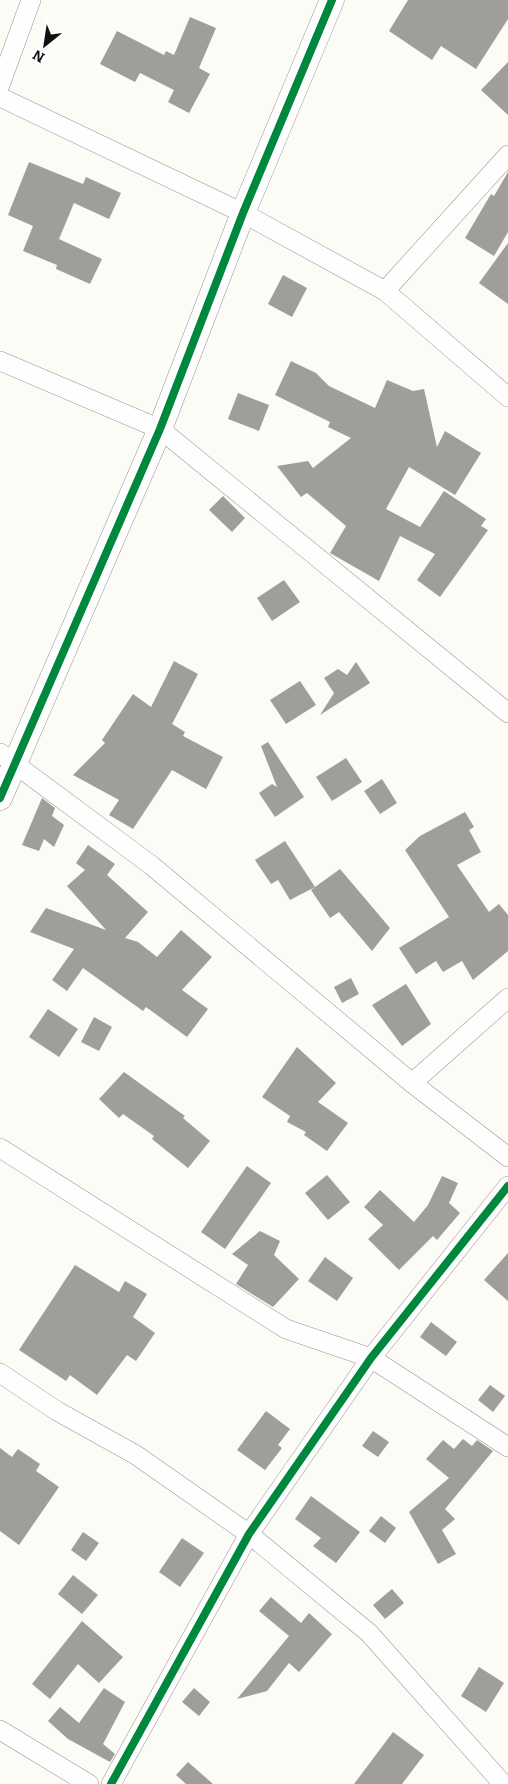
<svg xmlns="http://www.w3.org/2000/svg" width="508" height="1784" font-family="Bitter,serif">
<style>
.building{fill:#a09e9b}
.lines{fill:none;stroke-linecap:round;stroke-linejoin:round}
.minor-casing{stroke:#969694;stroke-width:20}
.tertiary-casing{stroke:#969694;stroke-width:25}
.minor{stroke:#fffefe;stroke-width:19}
.tertiary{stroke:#fffefe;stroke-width:24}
.cycleway-casing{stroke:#fff;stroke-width:11}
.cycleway{stroke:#00873e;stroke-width:8}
</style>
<rect width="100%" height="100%" fill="#fcfbf6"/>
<!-- building -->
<g class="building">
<polygon points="408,0 508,0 508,19 476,69 441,46 432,60 389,31"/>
<polygon points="190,17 216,28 199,68 210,74 189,113 168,102 174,90 140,73 135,82 100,64 117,31 164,55 166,51 174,55"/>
<polygon points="508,62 508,115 481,90"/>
<polygon points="29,162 83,184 86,177 121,193 109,219 74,203 59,239 102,259 90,284 56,269 57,265 23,251 33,226 8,215"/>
<polygon points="508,172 508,232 494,256 465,238 491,194 494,196"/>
<polygon points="508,243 508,304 479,283"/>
<polygon points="283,275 307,288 292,317 268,304"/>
<polygon points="291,361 316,373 329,386 375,408 387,380 413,391 424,389 437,447 445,431 481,453 455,495 409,467 386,509 420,527 444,491 486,519 481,526 488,530 440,597 417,580 435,554 400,536 379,581 330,553 346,526 307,493 301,497 277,466 308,461 313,468 351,438 328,427 330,422 275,395"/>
<polygon points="238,393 269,405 259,431 228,419"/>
<polygon points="223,496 245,518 232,532 209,510"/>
<polygon points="284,580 300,602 272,621 257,598"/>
<polygon points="174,661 198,674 172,724 185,732 183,736 223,757 206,789 172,770 133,829 109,815 119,800 73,775 105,743 102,740 133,694 151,707"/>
<polygon points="356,662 370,683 320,715 334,693 324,678 338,669 347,675"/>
<polygon points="300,681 316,705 286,724 270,700"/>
<polygon points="268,742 304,797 275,817 259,793 272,784 277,787 261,746"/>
<polygon points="346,758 362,782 332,801 316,777"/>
<polygon points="382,779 397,803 380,814 364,791"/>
<polygon points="42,798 55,808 52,816 64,825 54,847 44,839 39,851 22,845"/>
<polygon points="465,812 474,827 469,830 481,852 457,865 489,912 499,904 508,915 508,951 473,980 462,961 443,972 436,961 416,974 399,948 449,917 405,850 420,836"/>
<polygon points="285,841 315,887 340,869 390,928 372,951 339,912 330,918 311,890 315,887 290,900 278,880 271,884 255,860"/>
<polygon points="88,845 115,864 107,875 148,912 125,938 138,942 157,957 181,930 212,957 182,990 208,1009 187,1037 146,1007 143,1011 83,968 67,991 52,980 74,949 30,932 46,908 106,930 67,886 85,870 76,863"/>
<polygon points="351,978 359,994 342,1003 334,987"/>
<polygon points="406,984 431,1024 402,1046 372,1005"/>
<polygon points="48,1009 78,1029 59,1057 29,1037"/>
<polygon points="94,1017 112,1027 99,1051 81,1042"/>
<polygon points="297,1047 336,1083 318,1102 348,1123 327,1151 304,1135 306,1132 287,1122 290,1116 262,1097"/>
<polygon points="124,1072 185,1116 183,1118 210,1141 188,1168 152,1139 154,1136 123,1114 119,1118 99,1099"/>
<polygon points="247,1166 271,1183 225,1249 201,1232"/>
<polygon points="327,1175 350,1202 328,1220 305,1193"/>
<polygon points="442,1176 458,1183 449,1203 460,1213 437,1240 433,1236 399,1270 368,1239 383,1225 364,1207 380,1190 414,1222 428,1205"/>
<polygon points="260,1231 280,1241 274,1255 299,1279 273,1307 236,1284 248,1265 232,1254"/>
<polygon points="508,1253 508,1301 484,1280"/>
<polygon points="325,1257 353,1278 337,1301 308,1281"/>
<polygon points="75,1265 119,1292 125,1281 147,1294 133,1317 155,1333 136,1361 127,1355 97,1395 70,1375 66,1381 19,1350"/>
<polygon points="431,1322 457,1342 446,1356 420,1337"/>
<polygon points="490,1385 505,1396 493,1412 478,1400"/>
<polygon points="266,1411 290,1429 278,1445 282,1448 265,1470 237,1450"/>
<polygon points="373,1431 389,1442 378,1457 362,1446"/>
<polygon points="463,1439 472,1446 477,1440 493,1451 445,1509 455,1519 442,1530 456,1554 438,1564 409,1512 449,1478 426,1459 443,1440 454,1449"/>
<polygon points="0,1448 12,1457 18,1449 40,1464 36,1471 59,1487 19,1545 0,1531"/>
<polygon points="311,1496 360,1532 336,1563 313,1546 321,1538 295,1519"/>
<polygon points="381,1516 396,1528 385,1543 369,1531"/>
<polygon points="83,1532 99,1543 86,1561 71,1550"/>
<polygon points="182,1538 204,1553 180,1587 159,1572"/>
<polygon points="73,1575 98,1595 82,1614 58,1594"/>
<polygon points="392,1589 404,1603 385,1619 373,1605"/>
<polygon points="271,1597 301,1623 309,1613 332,1634 299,1672 289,1663 267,1691 237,1699 289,1636 259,1611"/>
<polygon points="82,1621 123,1657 99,1683 78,1664 50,1699 32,1684"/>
<polygon points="479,1667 504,1683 486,1712 461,1696"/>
<polygon points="104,1688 125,1702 103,1744 115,1754 110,1762 68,1739 48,1721 60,1707 79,1723"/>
<polygon points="194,1688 210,1702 199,1716 182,1702"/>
<polygon points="393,1732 424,1755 402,1784 354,1784"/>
<polygon points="188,1762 213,1784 186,1784 176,1775"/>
</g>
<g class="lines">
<!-- minor casing -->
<g class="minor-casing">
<g id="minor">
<polyline points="0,85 31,0"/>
<polyline points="0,97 243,213 385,291 508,397"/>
<polyline points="385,291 508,155"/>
<polyline points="0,361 160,429 508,713"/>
<polyline points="0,753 151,865 412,1083 508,1157"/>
<polyline points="412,1083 508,998"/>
<polyline points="0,1148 286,1329 371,1358 508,1447"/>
<polyline points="0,1373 57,1411 136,1455 249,1534 369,1633 503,1784"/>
<polyline points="0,1730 89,1784"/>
<polyline points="111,1784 249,1534 371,1358 508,1186"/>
</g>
</g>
<!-- tertiary casing -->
<g class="tertiary-casing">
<polyline id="tertiary" points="0,798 160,429 243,213 332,0"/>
</g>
<!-- minor -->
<use href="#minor" class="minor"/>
<!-- tertiary -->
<use href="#tertiary" class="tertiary"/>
<!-- cycleway casing -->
<g class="cycleway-casing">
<g id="cycleway">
<polyline points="0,798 160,429 243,213 332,0"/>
<polyline points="111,1784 249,1534 371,1358 508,1186"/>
</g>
</g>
<!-- cycleway -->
<use href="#cycleway" class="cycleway"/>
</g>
<!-- north arrow -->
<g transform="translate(45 45) rotate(210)" stroke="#ffffff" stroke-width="4" paint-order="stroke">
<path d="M0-4L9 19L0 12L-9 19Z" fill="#101010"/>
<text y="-8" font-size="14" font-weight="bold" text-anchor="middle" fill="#101010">N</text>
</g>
</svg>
